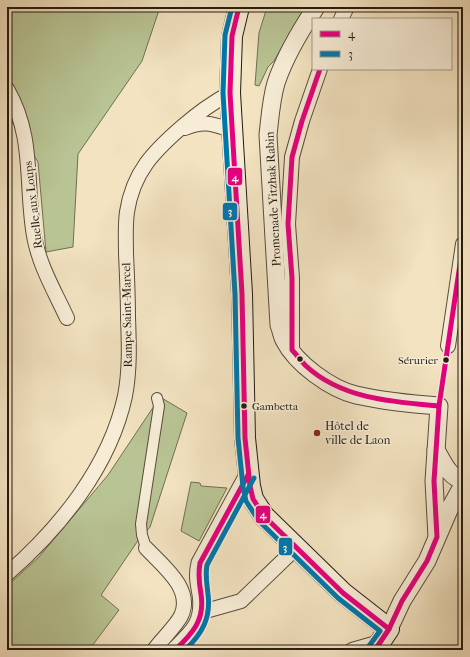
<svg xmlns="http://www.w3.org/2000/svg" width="470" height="657" font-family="'IM FELL French Canon',serif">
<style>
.green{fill:#b9c494;stroke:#6f7052}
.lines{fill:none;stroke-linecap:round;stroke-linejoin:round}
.pedestrian-casing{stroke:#584d3d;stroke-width:12}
.minor-casing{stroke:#584d3d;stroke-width:16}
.tertiary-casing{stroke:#584d3d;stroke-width:19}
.secondary-casing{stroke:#251b11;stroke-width:22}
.pedestrian{stroke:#f7edd7;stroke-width:10}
.minor{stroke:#f7edd7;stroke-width:14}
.tertiary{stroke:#f7edd7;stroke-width:17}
.secondary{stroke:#f7edd7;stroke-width:20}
.bus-1-casing{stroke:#f7edd7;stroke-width:8}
.bus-2-casing{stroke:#f7edd7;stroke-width:8}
.bus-1{stroke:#e5007d;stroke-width:5}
.bus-2{stroke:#0077ac;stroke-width:5}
.bus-dot{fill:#251b11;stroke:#f7edd7;stroke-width:1.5}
.poi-dot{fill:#8f2418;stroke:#f7edd7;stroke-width:1.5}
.labels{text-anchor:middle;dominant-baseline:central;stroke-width:3;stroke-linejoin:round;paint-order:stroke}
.bus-label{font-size:11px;fill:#251b11;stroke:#f7edd7;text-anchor:end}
.street-label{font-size:12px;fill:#251b11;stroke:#f7edd7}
.poi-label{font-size:12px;fill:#251b11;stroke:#f7edd7;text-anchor:start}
.line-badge{stroke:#f7edd7;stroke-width:1.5}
.badge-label{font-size:11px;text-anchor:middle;font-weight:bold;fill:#fff}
</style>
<rect width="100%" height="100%" fill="#f3e3c1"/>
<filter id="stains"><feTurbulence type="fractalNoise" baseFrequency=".005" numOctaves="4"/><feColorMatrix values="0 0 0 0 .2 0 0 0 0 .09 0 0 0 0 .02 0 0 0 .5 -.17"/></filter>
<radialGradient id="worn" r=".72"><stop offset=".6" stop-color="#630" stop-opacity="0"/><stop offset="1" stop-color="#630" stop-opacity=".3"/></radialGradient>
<!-- green -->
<g class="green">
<polygon points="7,7 160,7 142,61 78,154 73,247 46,252 38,162 7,114"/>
<polygon points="267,7 305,7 274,61 268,67 259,86 255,85 259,33"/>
<polygon points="160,397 187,413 150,527 137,542 101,595 119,610 89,650 7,650 7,586 38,558 108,475"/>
<polygon points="191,482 200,483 201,486 227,488 199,541 181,531"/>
</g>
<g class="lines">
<!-- pedestrian casing -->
<g class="pedestrian-casing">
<polyline id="pedestrian" points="146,548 142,535 141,524 159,406 157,398"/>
</g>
<!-- minor casing -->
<g class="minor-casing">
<g id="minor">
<polyline points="341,19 347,7"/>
<path d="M7 89C35 137 25 184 34 236 39 265 55 292 67 318"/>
<path d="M185 128C204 120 213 124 231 130"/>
<polyline points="448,346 463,244"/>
<polyline points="292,350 292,278 288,224 292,157 302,121 320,69"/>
<path d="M146 548C162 565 194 589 181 616 176 626 161 640 154 650"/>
<path d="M7 574C60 528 110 466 125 396 130 370 129 344 128 317 128 296 127 275 126 254 126 240 125 226 127 212 133 172 154 151 183 126 198 113 212 103 230 93"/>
<polyline points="202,612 241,601 296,548"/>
<polyline points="352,650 380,642"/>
</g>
</g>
<!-- tertiary casing -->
<g class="tertiary-casing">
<g id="tertiary">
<path d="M316 7C300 31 285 56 276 83 271 100 270 118 268 135L279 325C281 330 282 336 284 340 296 364 331 389 356 395 383 401 411 404 439 406L434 481 437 537"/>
<path d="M436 450C443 461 449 478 463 480"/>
<polyline points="389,629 402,601 427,561 449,510 463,485"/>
<path d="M175 650C194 632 205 622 201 594 199 583 197 575 200 563L248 475"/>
</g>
</g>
<!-- secondary casing -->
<g class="secondary-casing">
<polyline id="secondary" points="239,7 232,36 230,93 242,294 245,438 250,486 253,499 264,516 343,593 389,629 375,650"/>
</g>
<!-- pedestrian -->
<use href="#pedestrian" class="pedestrian"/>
<!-- minor -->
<use href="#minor" class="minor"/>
<!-- tertiary -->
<use href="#tertiary" class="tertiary"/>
<!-- secondary -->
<use href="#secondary" class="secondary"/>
<!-- bus-1 casing -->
<g class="bus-1-casing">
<g id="bus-1">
<polyline points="239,7 232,36 230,93 242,294 245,438 250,486 253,499 264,516 343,593 389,629"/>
<path d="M320 69 302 121 292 157 288 224 292 278V350C297 355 301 361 306 366 342 399 393 402 439 406"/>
<path d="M175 650C193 633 205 620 201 594 199 583 198 574 200 563L248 475"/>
<polyline points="375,650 389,629 402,601 427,561 437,537 434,481 439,406 463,244"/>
</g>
</g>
<!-- bus-2 casing -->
<g class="bus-2-casing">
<g id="bus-2">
<polyline points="232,7 225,35 223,93 235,294 238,438 243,487 246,501 259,521 338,598 380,631 369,646"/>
<path d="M185 650C202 634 211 618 208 594 207 584 205 575 207 565L254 478"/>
</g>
</g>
<!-- bus-1 -->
<use href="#bus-1" class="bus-1"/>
<!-- bus-2 -->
<use href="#bus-2" class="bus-2"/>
</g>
<!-- markers -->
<g class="bus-dot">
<circle cx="300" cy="359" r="3.5"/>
<circle cx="446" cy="360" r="3.5"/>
<circle cx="244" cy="406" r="3.5"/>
</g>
<circle class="poi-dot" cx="317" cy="433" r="4"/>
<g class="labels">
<!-- bus labels -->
<g class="bus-label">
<text x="438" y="360">Sérurier</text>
<text x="252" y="406" text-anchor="start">Gambetta</text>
</g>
<!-- street labels -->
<g class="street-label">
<text transform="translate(273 199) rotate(-93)">Promenade Yitzhak Rabin</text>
<text transform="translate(33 205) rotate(-97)">Ruelle aux Loups</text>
<text transform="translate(127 315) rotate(-91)">Rampe Saint-Marcel</text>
</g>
<!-- poi labels -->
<g class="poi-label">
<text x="325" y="426">Hôtel de<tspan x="325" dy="14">ville de Laon</tspan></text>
</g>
</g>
<g class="line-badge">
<rect x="227" y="167" width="16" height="19" rx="4" fill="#e5007d"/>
<rect x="222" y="202" width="16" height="19" rx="4" fill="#0077ac"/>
<rect x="255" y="505" width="16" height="19" rx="4" fill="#e5007d"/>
<rect x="278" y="537" width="15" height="19" rx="4" fill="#0077ac"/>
</g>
<g class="badge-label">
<text x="235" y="181">4</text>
<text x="230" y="215">3</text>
<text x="263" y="518">4</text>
<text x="285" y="551">3</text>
</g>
<!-- margin -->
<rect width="470" height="657" fill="none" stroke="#f3e3c1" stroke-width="24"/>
<rect x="8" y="8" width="454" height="641" fill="none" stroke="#251b11" stroke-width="2"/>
<rect x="12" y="12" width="446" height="633" fill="none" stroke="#251b11"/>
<!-- legend -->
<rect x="312" y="18" width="140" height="52" fill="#f7edd7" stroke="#a39988"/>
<rect x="320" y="31" width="20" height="6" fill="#e5007d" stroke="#a39988"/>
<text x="348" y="38" font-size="12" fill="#251b11">4</text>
<rect x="320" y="51" width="20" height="6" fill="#0077ac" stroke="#a39988"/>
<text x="348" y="58" font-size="12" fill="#251b11">3</text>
<rect width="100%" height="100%" filter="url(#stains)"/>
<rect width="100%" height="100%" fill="url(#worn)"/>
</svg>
